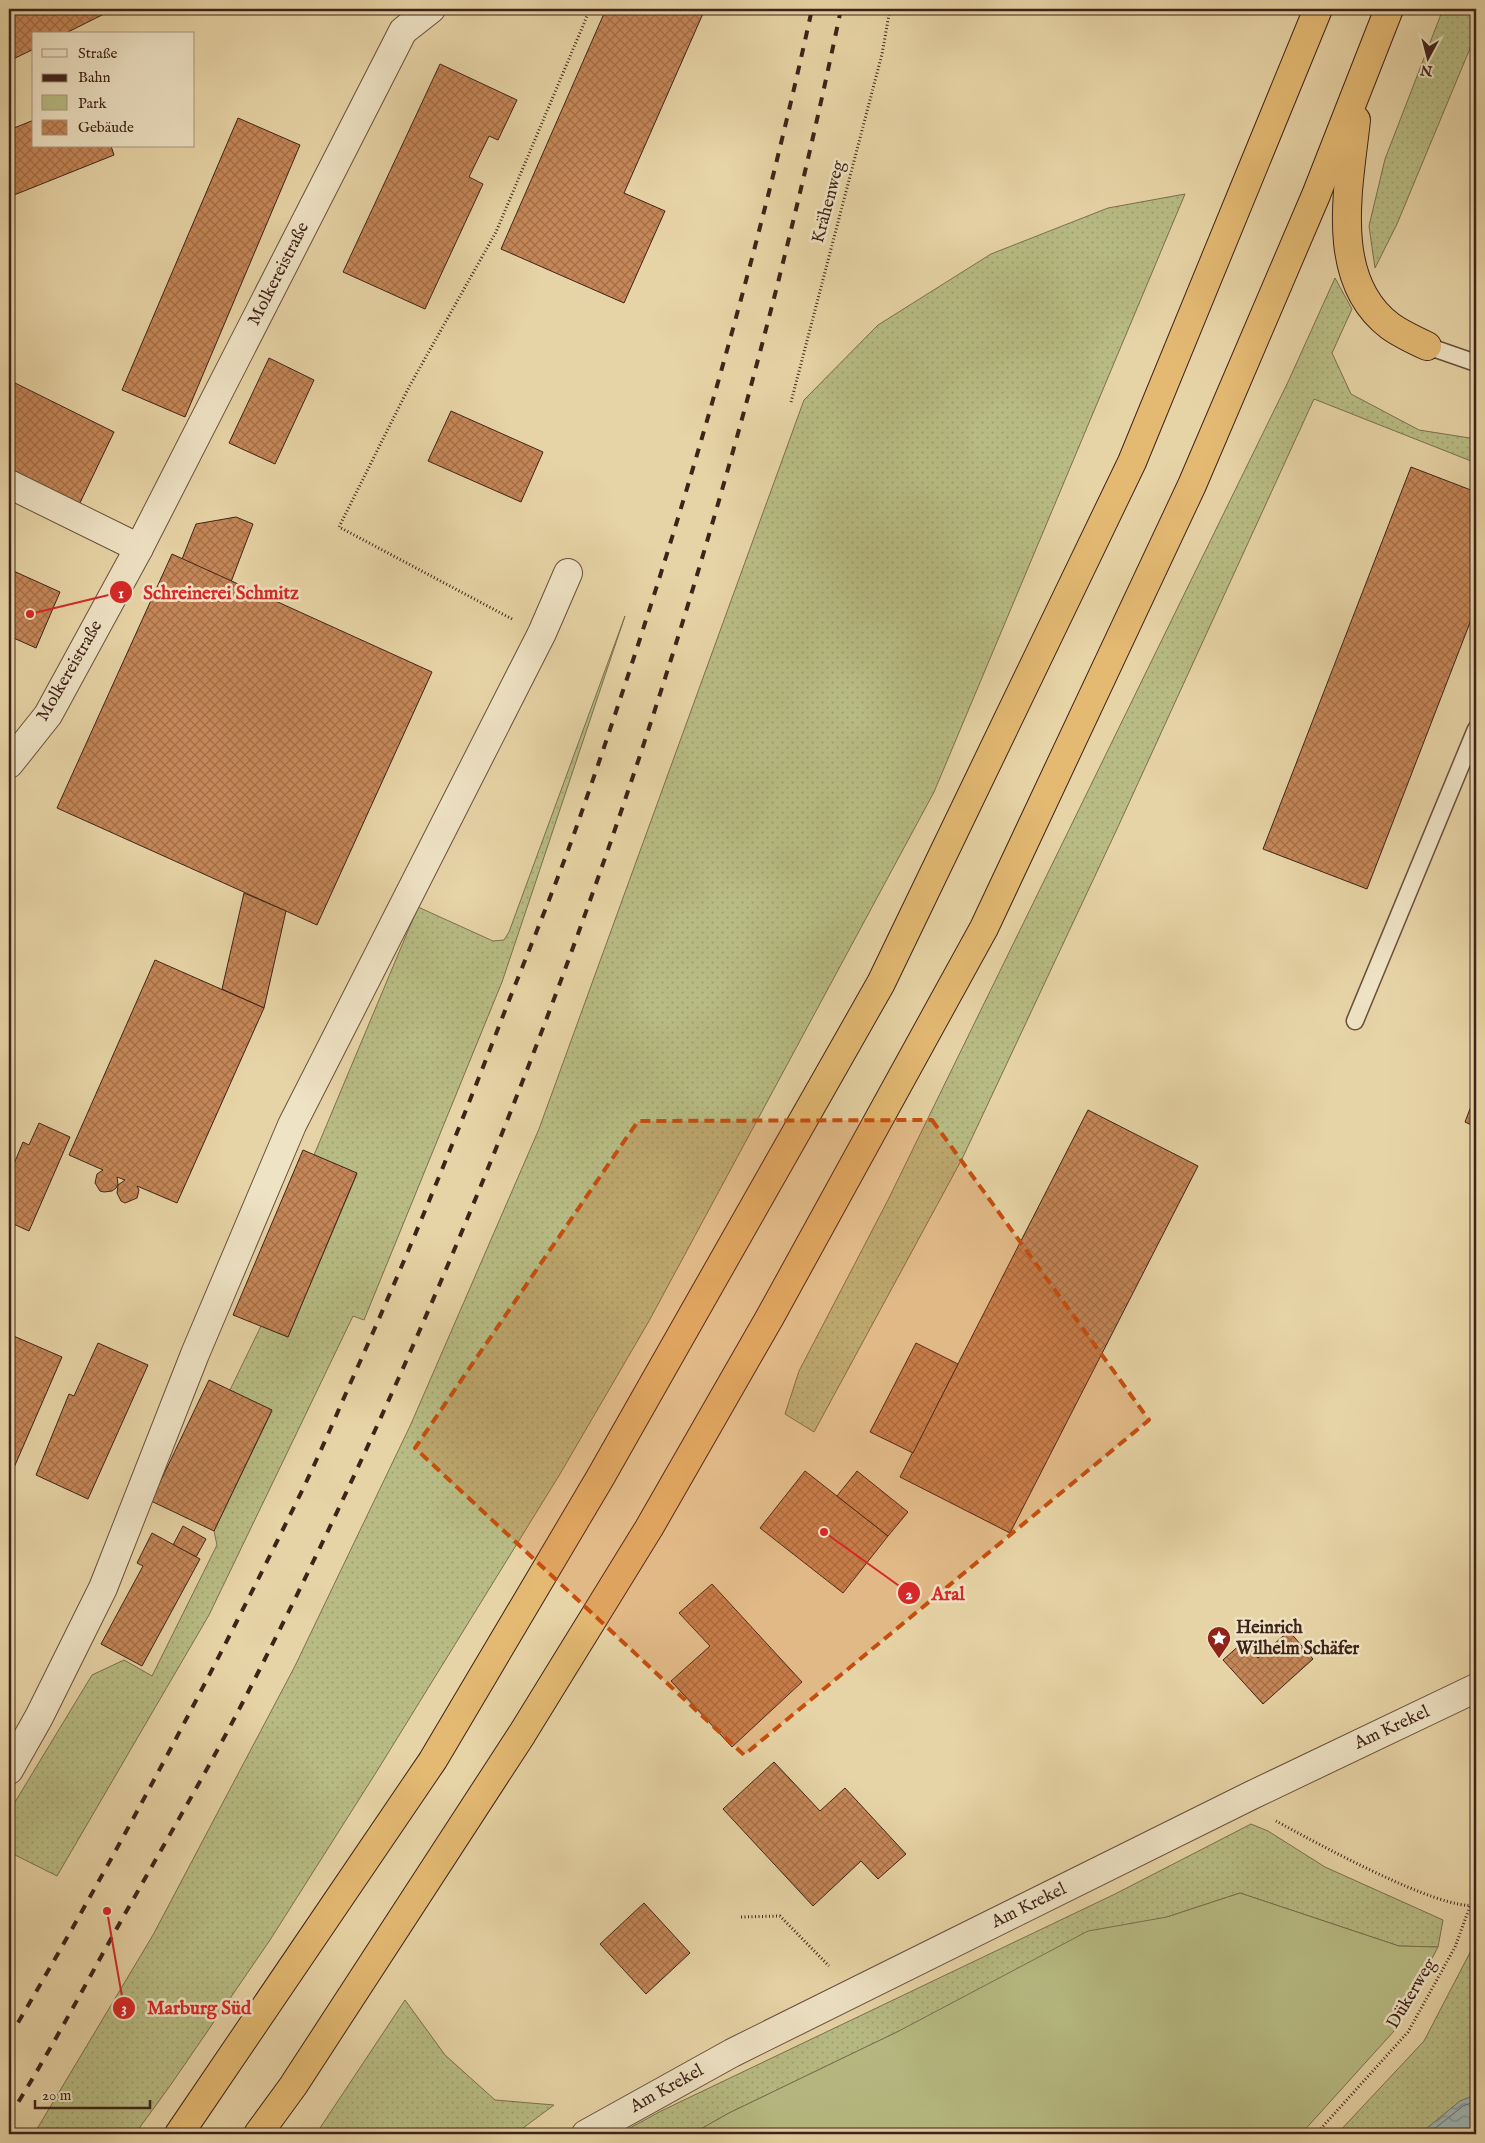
<svg xmlns="http://www.w3.org/2000/svg" width="1485" height="2143" font-family="'IM FELL English',serif">
<style>
.grass{fill:url(#grass-dots);stroke:#7c704f}
.park{fill:#b8bc84;stroke:#7c704f}
.water{fill:url(#water-waves);stroke:#777b76}
.lines{fill:none;stroke-linecap:round;stroke-linejoin:round}
.shore{stroke:#6e6c66;stroke-width:1}
.building{fill:url(#building-cross-hatch);stroke:#3f231a}
.lane-casing{stroke:#694f3d;stroke-width:19}
.street-casing{stroke:#694f3d;stroke-width:30}
.highway-casing{stroke:#3f231a;stroke-width:30}
.path{stroke:#3f231a;stroke-width:3;stroke-dasharray:1 2.5;stroke-linecap:butt}
.lane{stroke:#efe3c5;stroke-width:16}
.street{stroke:#efe3c5;stroke-width:28}
.highway{stroke:#e4ba73;stroke-width:28}
.rail{stroke:#3f231a;stroke-width:4;stroke-dasharray:9 9;stroke-linecap:butt}
.marked{fill:#c64e0f;fill-opacity:0.2;stroke:#c64e0f;stroke-width:4;stroke-dasharray:10 6;stroke-linejoin:round}
.labels{text-anchor:middle;dominant-baseline:central;stroke-width:5;stroke-linejoin:round;paint-order:stroke}
.street-label{font-size:18px;fill:#3f231a;stroke:#efe3c5}
.poi-label{font-size:18px;font-weight:bold;fill:#3f231a;stroke:#efe3c5;text-anchor:start}
.leader{fill:none;stroke:#d62828;stroke-width:2}
.callout-dot{fill:#d62828;stroke:#efe3c5;stroke-width:2}
.mark-label{font-size:15px;text-anchor:middle;font-weight:bold;fill:#fff}
.callout-label{font-size:19px;text-anchor:middle;font-weight:bold;fill:#d62828;stroke:#efe3c5;stroke-width:5;stroke-linejoin:round;paint-order:stroke}
</style>
<defs>
<pattern id="grass-dots" width="8" height="8" patternUnits="userSpaceOnUse" patternTransform="scale(1.25)"><rect width="8" height="8" fill="#b8bc84"/><path d="M2 2h.1M6 6h.1" fill="none" stroke="#9fa171" stroke-width="1.8" stroke-linecap="round"/></pattern>
<pattern id="water-waves" width="16" height="10" patternUnits="userSpaceOnUse" patternTransform="scale(1.25)"><rect width="16" height="10" fill="#9db5b3"/><path d="M0 5q4-4 8 0t8 0" fill="none" stroke="#819391"/></pattern>
<pattern id="building-cross-hatch" width="8" height="8" patternUnits="userSpaceOnUse" patternTransform="scale(1.25)"><rect width="8" height="8" fill="#c68758"/><path d="M0 0l8 8M0 8l8-8" fill="none" stroke="#a26e48"/></pattern>
</defs>
<rect width="100%" height="100%" fill="#e7d4a6"/>
<filter id="stains"><feTurbulence type="fractalNoise" baseFrequency=".004" numOctaves="4"/><feColorMatrix values="0 0 0 0 .2 0 0 0 0 .09 0 0 0 0 .02 0 0 0 .5 -.17"/></filter>
<radialGradient id="worn" r=".72"><stop offset=".6" stop-color="#630" stop-opacity="0"/><stop offset="1" stop-color="#630" stop-opacity=".3"/></radialGradient>
<!-- grass -->
<g class="grass">
<polygon points="1443,9 1476,9 1476,34 1397,224 1375,268 1369,226 1385,159"/>
<polygon points="1185,194 934,792 649,1321 560,1474 377,1771 270,1940 172,2083 135,2134 34,2134 153,1935 295,1666 411,1424 539,1129 804,400 878,325 991,254 1108,208"/>
<polygon points="1335,278 1352,309 1332,353 1351,394 1419,430 1476,439 1476,463 1314,399 1117,829 962,1159 814,1432 785,1414 799,1371 888,1200 1288,382"/>
<polygon points="625,616 502,982 364,1320 353,1316 209,1615 57,1876 9,1852 9,1812 92,1675 124,1660 152,1676 217,1545 214,1531 272,1411 230,1390 261,1326 288,1337 357,1174 314,1155 418,907 493,941 504,940 509,932"/>
<polygon points="1251,1824 1268,1831 1325,1867 1443,1920 1438,1947 1399,1946 1240,1893 1167,1917 897,2032 729,2113 692,2134 619,2134 661,2111 1115,1894"/>
<polygon points="1476,1941 1476,2095 1460,2101 1420,2134 1337,2134 1424,2041"/>
<polygon points="405,2000 445,2055 495,2100 554,2105 515,2134 316,2134"/>
</g>
<!-- park -->
<polygon class="park" points="1240,1893 1399,1946 1438,1947 1394,2031 1301,2134 692,2134 729,2113 897,2032 1088,1931 1167,1917"/>
<!-- water -->
<polygon class="water" points="1476,2095 1476,2134 1420,2134 1460,2101"/>
<g class="lines">
<!-- shore -->
<polyline class="shore" points="1428,2134 1463,2106 1476,2101"/>
</g>
<!-- building -->
<g class="building">
<polygon points="9,9 114,9 64,34 34,34 34,49 9,61"/>
<polygon points="606,9 705,9 624,193 665,211 624,303 501,249"/>
<polygon points="440,64 517,100 498,140 489,136 469,177 483,184 425,309 343,272"/>
<polygon points="238,118 300,145 185,417 122,390"/>
<polygon points="34,120 34,146 111,146 114,155 9,197 9,130"/>
<polygon points="269,358 314,380 275,464 229,443"/>
<polygon points="9,380 114,432 78,507 9,473"/>
<polygon points="451,411 543,452 521,502 428,461"/>
<polygon points="1411,467 1476,492 1476,607 1367,889 1263,849"/>
<polygon points="236,517 253,524 231,582 182,559 196,524"/>
<polygon points="172,554 432,672 317,925 57,808"/>
<polygon points="9,569 60,592 36,648 9,636"/>
<polygon points="244,893 286,911 264,1008 222,989"/>
<polygon points="155,960 264,1008 177,1203 137,1186 139,1190 137,1198 125,1203 121,1201 117,1193 118,1185 125,1180 117,1177 118,1184 116,1188 112,1191 104,1192 100,1191 95,1183 97,1174 103,1170 69,1155"/>
<polygon points="1476,1093 1476,1127 1465,1122"/>
<polygon points="1088,1110 1198,1166 1010,1533 900,1477"/>
<polygon points="39,1123 70,1137 29,1231 9,1222 9,1176 23,1142 29,1145"/>
<polygon points="303,1150 357,1173 288,1337 233,1315"/>
<polygon points="9,1334 62,1357 9,1479"/>
<polygon points="98,1343 148,1365 88,1499 36,1475 69,1394 74,1396"/>
<polygon points="916,1343 958,1364 913,1453 870,1432"/>
<polygon points="209,1380 272,1410 214,1531 151,1501"/>
<polygon points="805,1471 888,1536 843,1593 760,1528"/>
<polygon points="857,1471 908,1512 888,1536 837,1496"/>
<polygon points="183,1526 206,1539 196,1557 173,1545"/>
<polygon points="152,1533 200,1559 142,1666 101,1644 143,1566 137,1563"/>
<polygon points="712,1584 802,1682 732,1747 671,1681 710,1646 679,1613"/>
<polygon points="1289,1631 1313,1659 1263,1704 1223,1660 1243,1642 1258,1658"/>
<polygon points="774,1762 820,1811 845,1788 906,1854 878,1879 861,1861 813,1906 723,1809"/>
<polygon points="644,1903 690,1953 646,1994 600,1944"/>
</g>
<g class="lines">
<!-- lane casing -->
<g class="lane-casing">
<g id="lane">
<polyline points="1427,346 1476,363"/>
<polyline points="1355,1021 1476,729"/>
</g>
</g>
<!-- street casing -->
<g class="street-casing">
<g id="street">
<polyline points="9,484 139,548"/>
<polyline points="9,764 48,715 139,548 403,31 431,9"/>
<polyline points="9,1770 39,1717 103,1588 195,1354 292,1125 542,633 568,573"/>
<polyline points="586,2134 732,2053 1252,1795 1476,1688"/>
</g>
</g>
<!-- highway casing -->
<g class="highway-casing">
<g id="highway">
<path d="M1356 120C1349 186 1328 279 1390 326 1401 334 1414 340 1427 346"/>
<polyline points="179,2134 433,1760 600,1478 881,983 1132,462 1318,9"/>
<polyline points="258,2134 293,2086 522,1734 649,1528 770,1317 984,928 1192,485 1316,195 1389,9"/>
</g>
</g>
<!-- path -->
<g class="path">
<polyline points="791,402 882,54 890,9"/>
<polyline points="512,619 339,527 409,387 496,232 590,9"/>
<path d="M1276 1821C1311 1840 1441 1912 1476 1905"/>
<polyline points="741,1917 780,1916 829,1966"/>
<polyline points="1316,2134 1408,2032 1455,1947 1470,1906"/>
</g>
<!-- lane -->
<use href="#lane" class="lane"/>
<!-- street -->
<use href="#street" class="street"/>
<!-- highway -->
<use href="#highway" class="highway"/>
<!-- rail -->
<g class="rail">
<path d="M9 2038C111 1865 206 1686 295 1505 315 1465 332 1425 350 1384 406 1260 457 1135 506 1008 529 950 553 892 574 834 669 564 751 288 812 9"/>
<path d="M9 2117C54 2046 92 1971 134 1898 171 1832 210 1766 245 1698 517 1170 720 590 841 9"/>
</g>
</g>
<!-- marked area -->
<path class="marked" d="M932 1120 1149 1420 744 1755 415 1448 638 1121Z"/>
<!-- icons -->
<defs>
<g id="sight-pin" transform="scale(1.25)"><path d="M0 17L-7.5 6A9.5 9.5 0 1 1 7.5 6Z" fill="#8f2418" stroke="#efe3c5"/><path d="M0-6L1.8-2.2L6-1.7L2.9 1.2L3.7 5.4L0 3.3L-3.7 5.4L-2.9 1.2L-6-1.7L-1.8-2.2Z" fill="#fff"/></g>
</defs>
<g fill-rule="evenodd">
<use href="#sight-pin" x="1219" y="1638"/>
</g>
<g class="labels">
<!-- street labels -->
<g class="street-label">
<text transform="translate(829 202) rotate(-75)">Krähenweg</text>
<text transform="translate(279 274) rotate(-63)">Molkereistraße</text>
<text transform="translate(70 671) rotate(-60)">Molkereistraße</text>
<text transform="translate(1392 1728) rotate(-25)">Am Krekel</text>
<text transform="translate(1029 1906) rotate(-26)">Am Krekel</text>
<text transform="translate(1412 1994) rotate(-59)">Dükerweg</text>
<text transform="translate(667 2089) rotate(-29)">Am Krekel</text>
</g>
<!-- poi labels -->
<g class="poi-label">
<text x="1236" y="1628">Heinrich<tspan x="1236" dy="21">Wilhelm Schäfer</tspan></text>
</g>
</g>
<!-- callouts -->
<path class="leader" d="M30 614L121 592M824 1532L909 1593M107 1911L124 2008"/>
<g class="callout-dot">
<circle cx="30" cy="614" r="5"/>
<circle cx="824" cy="1532" r="5"/>
<circle cx="107" cy="1911" r="5"/>
<circle cx="121" cy="592" r="12"/>
<circle cx="909" cy="1593" r="12"/>
<circle cx="124" cy="2008" r="12"/>
</g>
<g class="mark-label">
<text x="121" y="598">1</text>
<text x="909" y="1599">2</text>
<text x="124" y="2013">3</text>
</g>
<g class="callout-label">
<text x="221" y="599">Schreinerei Schmitz</text>
<text x="948" y="1600">Aral</text>
<text x="199" y="2014">Marburg Süd</text>
</g>
<!-- margin -->
<rect width="1485" height="2143" fill="none" stroke="#e7d4a6" stroke-width="30"/>
<rect x="10" y="10" width="1465" height="2123" fill="none" stroke="#3f231a" stroke-width="2.5"/>
<rect x="15" y="15" width="1455" height="2113" fill="none" stroke="#3f231a"/>
<!-- legend -->
<rect x="32" y="32" width="162" height="115" fill="#efe3c5" stroke="#a99681"/>
<rect x="42" y="49" width="25" height="8" fill="#efe3c5" stroke="#a99681"/>
<text x="78" y="58" font-size="15" fill="#3f231a">Straße</text>
<rect x="42" y="74" width="25" height="8" fill="#3f231a" stroke="#a99681"/>
<text x="78" y="82" font-size="15" fill="#3f231a">Bahn</text>
<rect x="42" y="95" width="25" height="15" fill="#b8bc84" stroke="#a99681"/>
<text x="78" y="108" font-size="15" fill="#3f231a">Park</text>
<rect x="42" y="120" width="25" height="15" fill="url(#building-cross-hatch)" stroke="#a99681"/>
<text x="78" y="132" font-size="15" fill="#3f231a">Gebäude</text>
<!-- north arrow -->
<g transform="translate(1428 58) rotate(187)" stroke="#efe3c5" stroke-width="4" paint-order="stroke">
<path d="M0-4L9 19L0 12L-9 19Z" fill="#3f231a"/>
<text y="-8" font-size="14" font-weight="bold" text-anchor="middle" fill="#3f231a">N</text>
</g>
<!-- scale -->
<path d="M35 2100v8h115v-8" fill="none" stroke="#3f231a" stroke-width="2.5"/>
<text x="42" y="2100" font-size="15" fill="#3f231a" stroke="#efe3c5" stroke-width="4" paint-order="stroke">20 m</text>
<rect width="100%" height="100%" filter="url(#stains)"/>
<rect width="100%" height="100%" fill="url(#worn)"/>
</svg>
